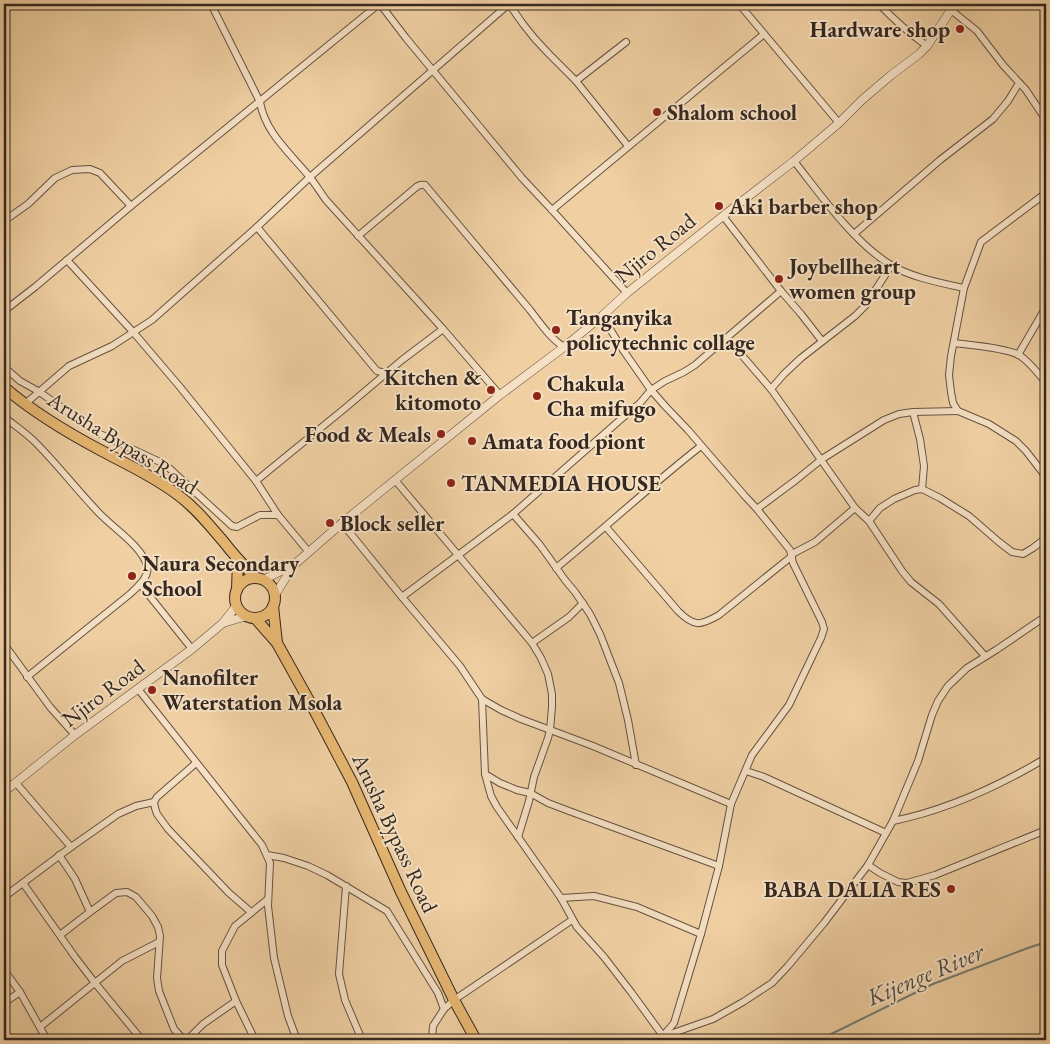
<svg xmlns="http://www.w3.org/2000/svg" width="1050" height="1044" font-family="'EB Garamond',serif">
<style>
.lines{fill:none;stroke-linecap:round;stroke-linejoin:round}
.stream{stroke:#727d74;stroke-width:2}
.minor-casing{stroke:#645242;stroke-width:8}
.tertiary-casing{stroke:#645242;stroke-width:9}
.primary-casing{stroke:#352821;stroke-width:12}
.minor{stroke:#f5e0c3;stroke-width:6}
.tertiary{stroke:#f5e0c3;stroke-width:8}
.primary{stroke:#e8b872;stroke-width:10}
.poi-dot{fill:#8f2418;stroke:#f5e0c3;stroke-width:2}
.labels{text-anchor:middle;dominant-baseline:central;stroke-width:4;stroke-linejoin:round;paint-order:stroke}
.poi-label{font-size:22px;font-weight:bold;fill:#352821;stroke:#f5e0c3;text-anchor:start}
.street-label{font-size:22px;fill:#352821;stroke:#f5e0c3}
.water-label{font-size:24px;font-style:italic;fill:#4e4c44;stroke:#f5e0c3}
</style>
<rect width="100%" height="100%" fill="#f0d0a3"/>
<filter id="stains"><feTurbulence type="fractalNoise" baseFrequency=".004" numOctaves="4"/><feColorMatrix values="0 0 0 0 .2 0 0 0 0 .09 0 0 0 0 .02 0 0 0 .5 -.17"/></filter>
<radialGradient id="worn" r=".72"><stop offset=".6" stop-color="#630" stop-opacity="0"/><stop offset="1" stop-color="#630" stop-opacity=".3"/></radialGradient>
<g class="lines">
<!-- stream -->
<polyline class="stream" points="819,1040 933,984 1028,948 1046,942"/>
<!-- minor casing -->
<g class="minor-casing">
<g id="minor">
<path d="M211 4 260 102C265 132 289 152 308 175 315 183 320 192 326 200L443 329 500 395"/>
<polyline points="380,4 406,38 522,178 552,210 627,293"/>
<polyline points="509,4 523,24 535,39 549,54 576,81 628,146"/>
<polyline points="739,4 839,123"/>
<path d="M879 4C894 20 909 33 927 46"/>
<polyline points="951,10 977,31 1003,65 1026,90 1046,120"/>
<polyline points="576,81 626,42"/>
<path d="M794 161C820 194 854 243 891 265 910 277 941 283 964 288"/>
<polyline points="1046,193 981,242 964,288 951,356 949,375 951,392 953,403 958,411 989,424 1016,441 1026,451 1046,477"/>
<polyline points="552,210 764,34"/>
<polyline points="723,216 781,291 801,314 822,341"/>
<polyline points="4,221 28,204 55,178 72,170 90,169 100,173 131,206"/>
<polyline points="257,227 377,371 386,373"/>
<polyline points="854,234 940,160 993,119 1008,101 1019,83"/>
<path d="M358 236 414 189C417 186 420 184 425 185L530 310C540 323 550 338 564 347"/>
<polyline points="67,260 134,333 180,387 256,481 278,515 308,551"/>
<polyline points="4,311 35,287 131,206 379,4"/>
<polyline points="727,338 771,389 855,508 869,521 902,571 911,582 939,604 985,656"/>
<path d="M954 343C970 345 1006 348 1019 355 1028 361 1039 374 1046 383"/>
<polyline points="1018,355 1046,307"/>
<polyline points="4,367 20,381 38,391 98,433 160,462 169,468 232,526 237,527 260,515 278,515"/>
<polyline points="771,389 784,374 801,358 855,316 865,306 891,266"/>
<polyline points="25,404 69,366 112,346 152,320 257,227 310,177 509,4"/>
<polyline points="913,412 920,439 924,466 922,489"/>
<path d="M4 415C9 421 9 424 4 431"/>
<path d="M8 420C17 427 27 434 35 442 58 465 77 490 99 513 112 527 143 547 147 566 150 577 137 587 130 594L27 677"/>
<path d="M395 480C441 534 486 589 532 643L541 658 548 674 552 694V707L550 730 548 738 534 777 529 801 518 837"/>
<polyline points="256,481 344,409 402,360 443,329"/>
<polyline points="757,509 796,480 822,459 884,420 899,414 913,412 958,411"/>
<polyline points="513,514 540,545 565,580 575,592 590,614 600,634 619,683 628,720 636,765"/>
<polyline points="869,521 880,508 894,499 915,490 922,489 940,498 969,516 999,542 1012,552 1023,554 1033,548 1046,538"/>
<polyline points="342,523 402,597 460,666 482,699 501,710 521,719 593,746 731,804"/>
<path d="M606 527 678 611C694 627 700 626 719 615L792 556"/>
<polyline points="792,554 815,542 855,508"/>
<path d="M556 568C605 528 651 485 701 446"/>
<polyline points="140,584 192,649"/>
<polyline points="402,597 513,514 620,420 640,403 651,390 665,381 684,372 695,365 781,291"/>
<polyline points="532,643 569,617 583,603"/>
<polyline points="4,644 50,707 75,735"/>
<polyline points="138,689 262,845 270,863 268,906 274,958 288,1016 297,1040"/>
<polyline points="482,699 485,774 491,796 497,807 561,898 577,927 604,957 631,992 663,1036 674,1023 701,934 719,866 731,804 752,755 789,705 821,638 824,629 822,622 793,563 790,550 757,509 744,495 688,430 666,407 651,390 623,350 602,316"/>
<polyline points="196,763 157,797 154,802 155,808 157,814 168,829 229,893 251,912"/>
<polyline points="746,771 764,777 886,833"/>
<polyline points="485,774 500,783 517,790 530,793 548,803 569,811 719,866"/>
<polyline points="16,783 71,847"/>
<path d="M893 821C947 810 999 786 1046 758"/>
<polyline points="59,855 75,879 90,912"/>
<polyline points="267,855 284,858 308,866 327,875 387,911 438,993 444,1009"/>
<polyline points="868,865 880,873 898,882 907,883 935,875 1046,830"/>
<polyline points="23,883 75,957 95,983 142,1040"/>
<polyline points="346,886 339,974 345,1000 362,1040"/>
<polyline points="4,897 71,847 118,814 136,806 154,802"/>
<polyline points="561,898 594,896 637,907 701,934"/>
<polyline points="60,935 90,912 116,893 127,892 136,897 152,916 158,927 160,936 157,978 159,991 174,1029 184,1040"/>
<polyline points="4,970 20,992 47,1040"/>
<polyline points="4,1003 20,992"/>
<polyline points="40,1027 122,961 159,942"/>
<polyline points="187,1040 203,1024 236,1001"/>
<polyline points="255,1040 236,1001 222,965 222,951 235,926 268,899"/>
<polyline points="432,1040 433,1026 444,1009 454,1000 572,920"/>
<polyline points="653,1040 713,1019 743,1002 772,983 788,966 824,923 868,865 893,821 918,761 932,715 938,701 948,686 967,668 996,650 1046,616"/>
</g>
</g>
<!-- tertiary casing -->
<g class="tertiary-casing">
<g id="tertiary">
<polyline points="263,580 295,564 342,523 500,395 564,347 602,316 627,293 723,216 794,161 839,123 862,100 890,76 919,54 927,46 955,4"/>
<polyline points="275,595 293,566"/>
<polyline points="223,623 247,616"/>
<polyline points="4,792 75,735 192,649 223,623 237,605"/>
</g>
</g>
<!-- primary casing -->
<g class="primary-casing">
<g id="primary">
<path d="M4 387C34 413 68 433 102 451 128 465 155 477 178 495 196 508 209 525 223 541 233 554 244 566 256 578"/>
<circle cx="255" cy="598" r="20"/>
<polyline points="237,590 238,559"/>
<polyline points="273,606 277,643"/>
<polyline points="255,618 277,643 312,706 352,782 401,892 454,1000 476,1040"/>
</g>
</g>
<!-- minor -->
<use href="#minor" class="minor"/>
<!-- tertiary -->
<use href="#tertiary" class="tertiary"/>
<!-- primary -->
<use href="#primary" class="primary"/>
</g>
<!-- markers -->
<g class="poi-dot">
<circle cx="960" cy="29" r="5"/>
<circle cx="657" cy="112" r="5"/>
<circle cx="719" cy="206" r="5"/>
<circle cx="779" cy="279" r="5"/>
<circle cx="556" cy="330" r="5"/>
<circle cx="491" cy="390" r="5"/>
<circle cx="537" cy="396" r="5"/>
<circle cx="441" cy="434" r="5"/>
<circle cx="472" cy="441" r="5"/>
<circle cx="451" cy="483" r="5"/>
<circle cx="330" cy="523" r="5"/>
<circle cx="132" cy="576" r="5"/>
<circle cx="152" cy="690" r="5"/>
<circle cx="951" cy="889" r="5"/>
</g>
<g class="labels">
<!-- poi labels -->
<g class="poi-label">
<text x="950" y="29" text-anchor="end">Hardware shop</text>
<text x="667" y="112">Shalom school</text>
<text x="729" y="206">Aki barber shop</text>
<text x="789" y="266">Joybellheart<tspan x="789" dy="25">women group</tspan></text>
<text x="566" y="317">Tanganyika<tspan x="566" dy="25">policytechnic collage</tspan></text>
<text x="481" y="377" text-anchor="end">Kitchen &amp;<tspan x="481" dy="25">kitomoto</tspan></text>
<text x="547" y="383">Chakula<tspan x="547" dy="25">Cha mifugo</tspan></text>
<text x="431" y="434" text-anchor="end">Food &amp; Meals</text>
<text x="482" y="441">Amata food piont</text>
<text x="461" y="483">TANMEDIA HOUSE</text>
<text x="340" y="523">Block seller</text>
<text x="142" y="563">Naura Secondary<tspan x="142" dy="25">School</tspan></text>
<text x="162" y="677">Nanofilter<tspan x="162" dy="25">Waterstation Msola</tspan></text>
<text x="941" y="889" text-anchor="end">BABA DALIA RES</text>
</g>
<!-- street labels -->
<g class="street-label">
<text transform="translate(655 248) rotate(-39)">Njiro Road</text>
<text transform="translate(123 443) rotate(32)">Arusha Bypass Road</text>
<text transform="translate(103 693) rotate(-37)">Njiro Road</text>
<text transform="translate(395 833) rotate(65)">Arusha Bypass Road</text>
</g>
<!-- water labels -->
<g class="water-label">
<text transform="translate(925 974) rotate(-23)">Kijenge River</text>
</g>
</g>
<!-- margin -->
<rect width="1050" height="1044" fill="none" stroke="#f0d0a3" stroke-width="20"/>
<rect x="5" y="5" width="1040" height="1034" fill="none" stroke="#352821" stroke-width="2.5"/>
<rect x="10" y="10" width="1030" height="1024" fill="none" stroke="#352821"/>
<rect width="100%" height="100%" filter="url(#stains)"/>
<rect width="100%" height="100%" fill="url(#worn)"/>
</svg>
